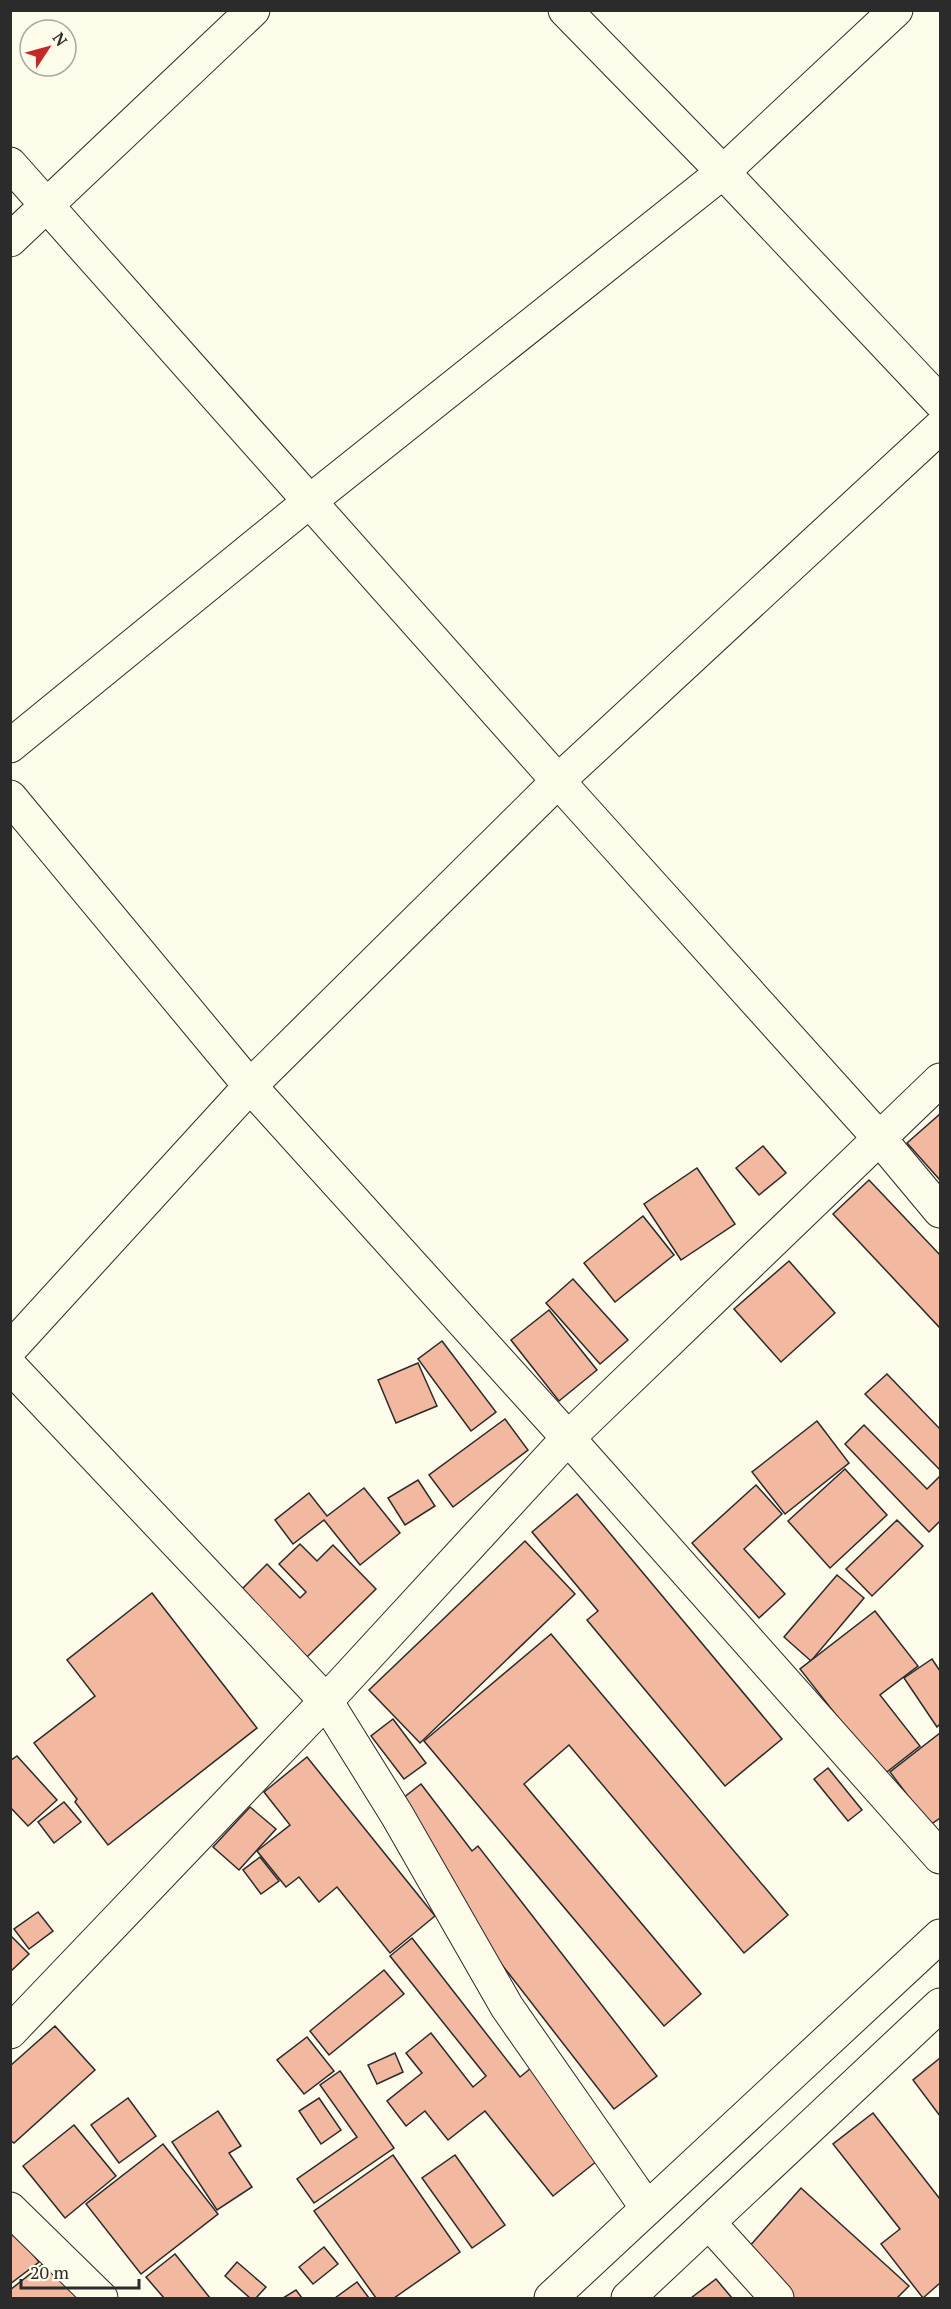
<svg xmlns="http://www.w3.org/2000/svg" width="951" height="2309" font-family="'PT Serif',serif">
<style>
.building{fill:#f2b8a0;stroke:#2b2b2b;stroke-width:1.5}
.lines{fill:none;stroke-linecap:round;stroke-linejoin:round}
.minor-casing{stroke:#2b2b2b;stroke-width:35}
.minor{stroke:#fdfbea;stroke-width:33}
</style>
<rect width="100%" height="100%" fill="#fdfbea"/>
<!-- building -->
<g class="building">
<polygon points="940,1114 940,1180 907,1143"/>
<polygon points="763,1146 786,1173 759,1195 736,1168"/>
<polygon points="697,1168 735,1224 681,1260 644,1204"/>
<polygon points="869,1180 940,1255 940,1328 833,1214"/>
<polygon points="643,1216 674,1255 615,1302 584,1263"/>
<polygon points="789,1261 835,1313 781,1362 734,1309"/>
<polygon points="573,1279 628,1340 600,1364 546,1303"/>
<polygon points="549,1310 597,1370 559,1401 511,1340"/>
<polygon points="442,1341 496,1412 471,1431 418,1359"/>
<polygon points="418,1363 437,1406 396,1423 378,1380"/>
<polygon points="887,1374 940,1429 940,1470 865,1394"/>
<polygon points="505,1419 528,1450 453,1507 429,1475"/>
<polygon points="817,1421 849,1463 785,1514 752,1472"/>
<polygon points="864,1425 927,1489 940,1476 940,1521 929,1532 845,1444"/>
<polygon points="845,1469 887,1515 830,1568 788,1521"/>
<polygon points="418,1480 435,1506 405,1525 388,1498"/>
<polygon points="756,1485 782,1514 744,1549 785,1594 759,1618 692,1543"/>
<polygon points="364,1488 400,1533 360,1565 324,1520 293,1544 275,1520 309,1493 327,1516"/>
<polygon points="577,1494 782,1739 725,1786 587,1620 598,1611 532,1532"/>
<polygon points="897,1520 923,1546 872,1596 846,1569"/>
<polygon points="525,1541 575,1594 420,1743 369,1690"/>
<polygon points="300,1544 317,1561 333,1545 376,1589 307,1657 241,1590 267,1564 300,1598 306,1592 279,1564"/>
<polygon points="837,1575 864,1598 811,1661 784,1637"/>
<polygon points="152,1593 257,1728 108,1845 75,1802 77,1799 34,1743 95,1696 67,1660"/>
<polygon points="875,1611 918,1666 880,1695 920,1746 883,1775 800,1669"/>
<polygon points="551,1634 788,1915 744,1953 569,1745 524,1784 701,1994 664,2026 424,1741"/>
<polygon points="932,1659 940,1671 940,1724 937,1727 904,1678"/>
<polygon points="393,1719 426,1763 404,1779 371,1736"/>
<polygon points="940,1733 940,1818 930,1825 890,1772"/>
<polygon points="17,1756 57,1800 28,1826 10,1807 10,1761"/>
<polygon points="307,1757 435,1916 390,1953 337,1887 319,1902 299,1877 286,1887 257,1851 290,1825 264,1792"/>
<polygon points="828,1768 862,1810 848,1821 814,1779"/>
<polygon points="421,1784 472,1851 478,1846 657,2076 614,2109 384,1813"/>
<polygon points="64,1802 81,1822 54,1843 38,1822"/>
<polygon points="250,1807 276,1829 239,1870 213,1847"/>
<polygon points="260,1857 279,1881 261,1894 243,1870"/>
<polygon points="38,1912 53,1931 29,1949 14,1929"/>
<polygon points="10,1935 29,1954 10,1972"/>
<polygon points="412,1938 520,2077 531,2068 602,2157 553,2196 485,2111 448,2140 425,2111 406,2126 387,2101 422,2073 406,2053 431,2033 473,2087 486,2076 390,1956"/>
<polygon points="384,1970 404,1994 329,2055 310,2031"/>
<polygon points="55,2026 95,2070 14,2143 10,2140 10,2066"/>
<polygon points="307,2037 334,2071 304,2094 277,2060"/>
<polygon points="395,2053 403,2072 377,2084 368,2065"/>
<polygon points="940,2058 940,2116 913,2080"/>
<polygon points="340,2071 394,2148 314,2203 297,2179 357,2137 320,2085"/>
<polygon points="128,2098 156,2136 119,2163 91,2125"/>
<polygon points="319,2098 341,2130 321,2144 299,2111"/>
<polygon points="218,2111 241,2146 229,2153 252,2187 217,2210 172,2142"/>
<polygon points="873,2113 940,2199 940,2283 923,2298 881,2244 900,2229 833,2144"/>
<polygon points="74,2125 116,2176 65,2218 23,2166"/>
<polygon points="163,2144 218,2214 141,2274 86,2204"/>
<polygon points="393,2155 460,2252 394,2298 376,2298 314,2211"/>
<polygon points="455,2155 505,2225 472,2248 422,2178"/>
<polygon points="801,2188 909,2286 897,2298 788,2298 741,2256"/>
<polygon points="16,2233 39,2262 10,2284 10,2237"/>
<polygon points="324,2247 338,2264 313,2284 299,2267"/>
<polygon points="175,2254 210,2298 164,2298 146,2277"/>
<polygon points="49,2259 80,2298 10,2298 10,2290"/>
<polygon points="237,2262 266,2287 256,2298 250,2298 225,2276"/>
<polygon points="716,2279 732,2298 691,2298"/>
<polygon points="357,2282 369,2298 335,2298"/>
<polygon points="296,2290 302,2298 283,2298"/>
</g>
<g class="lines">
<!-- minor casing -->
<g class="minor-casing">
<g id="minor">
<polyline points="565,10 723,172 940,402"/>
<polyline points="10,164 558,781 880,1139 940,1211"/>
<polyline points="10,240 253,10"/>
<polyline points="10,746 310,501 723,172 896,10"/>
<polyline points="10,797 250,1086 568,1438 940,1857"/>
<polyline points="10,1349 250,1086 558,781 940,427"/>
<polyline points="10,1366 326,1701 397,1815 507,2007 647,2208"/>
<polyline points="10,2032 326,1701 568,1438 940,1080"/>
<polyline points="10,2209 101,2298"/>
<polyline points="710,2224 777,2298"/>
<polyline points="551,2298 940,1936"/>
<polyline points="628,2298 940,2005"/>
</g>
</g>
<!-- minor -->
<use href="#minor" class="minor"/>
</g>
<!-- border -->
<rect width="951" height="2309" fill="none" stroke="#2b2b2b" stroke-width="24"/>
<!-- north arrow -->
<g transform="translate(48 48) rotate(54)"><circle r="28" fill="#fdfbea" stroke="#a9a89e" stroke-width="1.5"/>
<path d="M0-4.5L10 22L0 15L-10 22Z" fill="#c62828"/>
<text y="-9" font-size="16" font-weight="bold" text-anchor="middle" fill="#2b2b2b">N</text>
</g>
<!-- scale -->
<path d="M21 2279v9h118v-9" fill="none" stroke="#2b2b2b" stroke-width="3"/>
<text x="30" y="2279" font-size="18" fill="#2b2b2b" stroke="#fdfbea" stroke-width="4.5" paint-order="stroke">20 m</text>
</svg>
